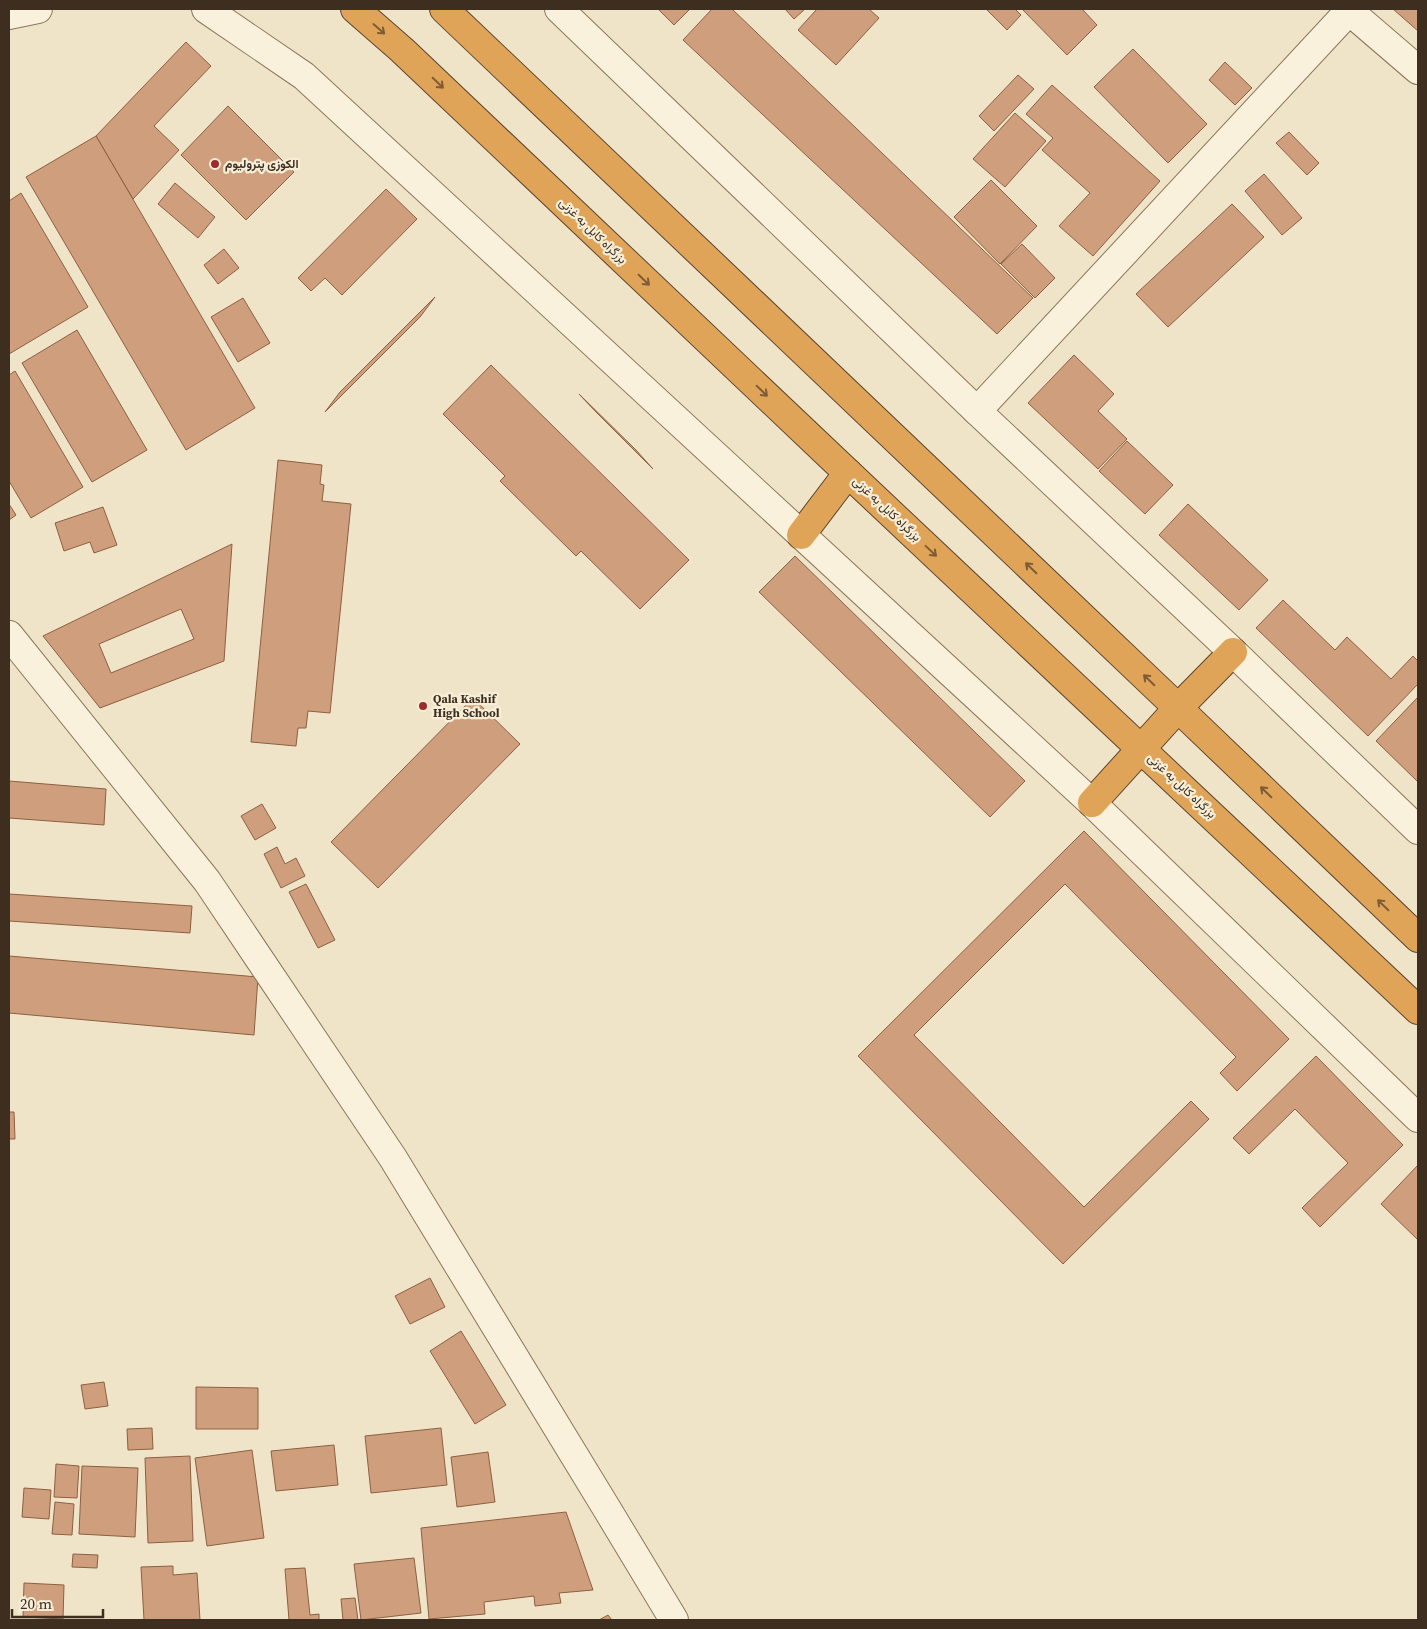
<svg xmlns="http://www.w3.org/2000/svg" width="1427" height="1629" font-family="'Source Serif 4',Vazirmatn,serif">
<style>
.building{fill:#cf9f7d;stroke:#8d5f41;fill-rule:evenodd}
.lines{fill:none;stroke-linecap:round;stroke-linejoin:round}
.minor-casing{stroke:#8d765c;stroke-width:30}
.highway-casing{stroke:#5b4430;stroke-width:30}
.minor{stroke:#faf1dc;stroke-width:28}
.highway{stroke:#e0a458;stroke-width:28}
.oneway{stroke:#7e5d36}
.poi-dot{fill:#9e2a2b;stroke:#f7eed8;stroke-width:2}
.labels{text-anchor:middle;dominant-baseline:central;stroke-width:4.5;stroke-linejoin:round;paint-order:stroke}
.poi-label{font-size:12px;font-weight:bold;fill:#3d2e20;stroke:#f7eed8;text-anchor:start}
.street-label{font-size:12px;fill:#3d2e20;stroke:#f7eed8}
</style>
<rect width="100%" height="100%" fill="#f0e4c8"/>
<!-- building -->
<g class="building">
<polygon points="658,9 690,9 674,25"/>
<polygon points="712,9 732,9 1033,298 997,334 683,40"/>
<polygon points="785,9 805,9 794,19"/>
<polygon points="817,9 869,9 879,18 836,65 798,30"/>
<polygon points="986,9 1015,9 1021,15 1007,30"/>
<polygon points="1022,9 1082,9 1097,25 1067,55"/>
<polygon points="1393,9 1418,9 1418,31"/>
<polygon points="186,42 211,66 154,126 179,150 133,199 96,136"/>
<polygon points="1133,49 1207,124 1168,163 1094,87"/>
<polygon points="1225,62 1252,88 1235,105 1209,80"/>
<polygon points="1018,75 1034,89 994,131 979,116"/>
<polygon points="1052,85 1160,181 1093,256 1059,226 1090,193 1042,150 1053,138 1026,114"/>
<polygon points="228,106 294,172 246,220 181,155"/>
<polygon points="1015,113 1046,141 1005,187 973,159"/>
<polygon points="1289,132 1319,163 1307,175 1276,143"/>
<polygon points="96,136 255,408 186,450 26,177"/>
<polygon points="1264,174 1302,218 1282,235 1245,191"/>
<polygon points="991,180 1037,226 1000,264 954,217"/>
<polygon points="175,183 215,217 198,238 158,204"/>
<polygon points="386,189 417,219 342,295 325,278 311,291 298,278"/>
<polygon points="21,193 88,307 9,354 9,201"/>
<polygon points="1232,204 1264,237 1168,327 1136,294"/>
<polygon points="1022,244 1055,278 1035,298 1001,264"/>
<polygon points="224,249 239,268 218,284 204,265"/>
<polygon points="435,297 420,317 325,412 340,392"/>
<polygon points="243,298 270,343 238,362 211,317"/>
<polygon points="77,330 147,450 92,482 22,363"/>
<polygon points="1074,355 1114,394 1098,411 1127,439 1098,469 1028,403"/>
<polygon points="491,365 689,560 640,609 581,551 576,556 500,481 505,476 443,414"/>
<polygon points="15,371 83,487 31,518 9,481 9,375"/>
<polygon points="579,394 636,450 653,469 596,412"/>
<polygon points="1127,441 1173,485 1145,514 1099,471"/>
<polygon points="278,460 322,465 320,484 324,485 322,501 351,504 330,713 308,711 306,728 298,728 296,746 251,742"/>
<polygon points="9,504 16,515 9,520"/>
<polygon points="1188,504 1268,580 1239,610 1159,535"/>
<polygon points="103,507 117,545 94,553 90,542 64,551 55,523"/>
<path d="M232 544 224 661 100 708 43 636ZM181 609 194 639 111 673 99 644Z"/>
<polygon points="795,556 1025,781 990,817 759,592"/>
<polygon points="1283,600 1335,650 1347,637 1391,679 1413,656 1418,661 1418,684 1368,736 1256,628"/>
<polygon points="1418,697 1418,782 1376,741"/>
<polygon points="473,698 520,744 378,888 331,842"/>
<polygon points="9,781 106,789 104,825 9,818"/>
<polygon points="262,804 276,828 255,840 241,816"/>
<polygon points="1084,831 1289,1039 1237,1091 1220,1073 1236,1057 1065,884 914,1035 1084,1207 1191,1101 1209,1119 1063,1264 858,1056"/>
<polygon points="277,847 285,864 296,858 305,876 281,888 264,854"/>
<polygon points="306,884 335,940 318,948 289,892"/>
<polygon points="9,894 192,906 190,933 9,921"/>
<polygon points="9,956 258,977 254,1035 9,1013"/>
<polygon points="1316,1056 1403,1145 1320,1227 1302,1208 1348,1163 1295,1109 1249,1154 1233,1138"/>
<polygon points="9,1112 14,1112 15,1139 9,1139"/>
<polygon points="1418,1165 1418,1240 1381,1204"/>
<polygon points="430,1278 445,1307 410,1324 395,1296"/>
<polygon points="461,1331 506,1405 475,1424 430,1351"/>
<polygon points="104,1382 108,1406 85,1409 81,1385"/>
<polygon points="196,1387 258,1388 258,1429 196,1429"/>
<polygon points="152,1428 153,1449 128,1450 127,1429"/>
<polygon points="441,1428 447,1485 371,1493 365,1436"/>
<polygon points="334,1445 338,1485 276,1491 271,1451"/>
<polygon points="252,1450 264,1538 207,1546 195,1458"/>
<polygon points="488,1452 495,1502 457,1507 451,1457"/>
<polygon points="190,1456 193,1541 148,1543 145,1458"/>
<polygon points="56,1464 79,1466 77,1498 54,1497"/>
<polygon points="82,1466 138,1468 135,1537 79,1534"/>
<polygon points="24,1488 51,1490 49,1519 22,1517"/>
<polygon points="55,1502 74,1504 72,1535 52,1534"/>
<polygon points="566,1512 593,1590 559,1593 561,1603 535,1606 534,1596 484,1602 485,1614 429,1619 421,1528"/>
<polygon points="73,1554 98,1555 97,1568 72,1567"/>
<polygon points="414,1558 421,1613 361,1620 354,1564"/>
<polygon points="173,1566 173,1575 197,1573 200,1620 144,1620 141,1567"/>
<polygon points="305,1568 310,1615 319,1614 319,1620 289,1620 285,1569"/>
<polygon points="24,1583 64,1585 63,1619 23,1617"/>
<polygon points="355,1598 358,1620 343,1620 341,1599"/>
<polygon points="608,1615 612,1620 599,1620"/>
</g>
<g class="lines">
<!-- minor casing -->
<g class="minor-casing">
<g id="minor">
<polyline points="206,9 304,76 1092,803 1418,1118"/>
<polyline points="559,9 977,411 1233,652 1418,830"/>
<polyline points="1347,9 1418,70"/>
<polyline points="9,15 38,9"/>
<polyline points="977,411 1349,11"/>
<polyline points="9,635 207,881 393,1158 607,1509 674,1620"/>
</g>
</g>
<!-- highway casing -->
<g class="highway-casing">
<g id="highway">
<polyline points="355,9 402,50 848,473 1418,1010"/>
<polyline points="444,9 1178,708 1418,938"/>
<polyline points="801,535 848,473"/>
<polyline points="1092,803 1178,708 1233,652"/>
</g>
</g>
<!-- minor -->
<use href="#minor" class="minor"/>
<!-- highway -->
<use href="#highway" class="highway"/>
</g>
<!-- one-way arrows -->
<defs><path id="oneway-shaft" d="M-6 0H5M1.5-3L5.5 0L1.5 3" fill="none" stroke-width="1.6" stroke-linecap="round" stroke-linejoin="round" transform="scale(1.25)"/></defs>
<g class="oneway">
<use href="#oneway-shaft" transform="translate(379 29) rotate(41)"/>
<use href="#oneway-shaft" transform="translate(438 83) rotate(44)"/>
<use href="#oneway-shaft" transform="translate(644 280) rotate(44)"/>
<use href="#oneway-shaft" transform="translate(762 391) rotate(44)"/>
<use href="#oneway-shaft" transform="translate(931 551) rotate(43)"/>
<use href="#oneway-shaft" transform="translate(1031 568) rotate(-136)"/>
<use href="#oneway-shaft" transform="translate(1149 680) rotate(-136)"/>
<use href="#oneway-shaft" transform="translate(1266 792) rotate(-136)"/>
<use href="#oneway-shaft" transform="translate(1383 905) rotate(-136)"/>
</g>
<!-- markers -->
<g class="poi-dot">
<circle cx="215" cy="164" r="5"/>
<circle cx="423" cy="706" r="5"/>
</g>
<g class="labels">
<!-- poi labels -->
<g class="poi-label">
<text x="225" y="164">الکوزی پترولیوم</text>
<text x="433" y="699">Qala Kashif<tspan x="433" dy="14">High School</tspan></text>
</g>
<!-- street labels -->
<g class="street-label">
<text transform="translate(593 231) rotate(44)">بزرگراه کابل به غزنی</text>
<text transform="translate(887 509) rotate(43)">بزرگراه کابل به غزنی</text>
<text transform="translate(1182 786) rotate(43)">بزرگراه کابل به غزنی</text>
</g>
</g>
<!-- border -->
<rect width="1427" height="1629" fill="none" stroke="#3d2e20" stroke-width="20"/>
<!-- scale -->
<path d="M12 1609v8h91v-8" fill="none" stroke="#3d2e20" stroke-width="2.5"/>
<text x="20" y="1609" font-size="15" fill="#3d2e20" stroke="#f7eed8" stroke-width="4" paint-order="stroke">20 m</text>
</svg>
